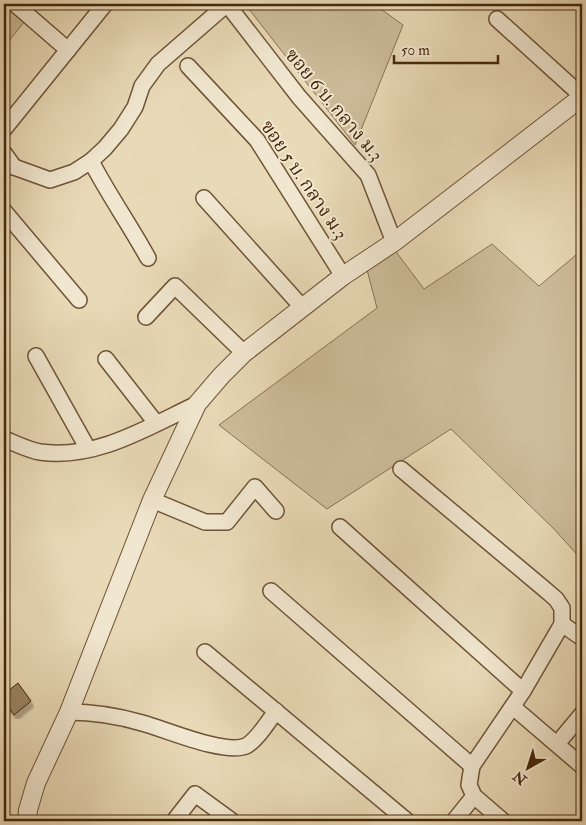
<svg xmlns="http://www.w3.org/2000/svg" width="586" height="825" font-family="'IM FELL Double Pica','Noto Serif Thai',serif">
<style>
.green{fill:#cdbc9a;stroke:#897253}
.building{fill:#9a8565;stroke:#45280c;filter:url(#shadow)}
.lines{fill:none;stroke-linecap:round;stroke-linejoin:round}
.minor-casing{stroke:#6e5437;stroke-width:18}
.tertiary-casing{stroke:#6e5437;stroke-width:20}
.minor{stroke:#f1e7d0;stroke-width:15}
.tertiary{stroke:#f1e7d0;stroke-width:18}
.labels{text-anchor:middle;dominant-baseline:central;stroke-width:4;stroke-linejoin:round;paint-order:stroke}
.street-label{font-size:19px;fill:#45280c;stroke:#f1e7d0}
</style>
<defs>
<filter id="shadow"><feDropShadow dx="3" dy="5.5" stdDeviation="1" flood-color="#0004"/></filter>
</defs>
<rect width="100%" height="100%" fill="#e9dab7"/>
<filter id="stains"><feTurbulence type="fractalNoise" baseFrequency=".004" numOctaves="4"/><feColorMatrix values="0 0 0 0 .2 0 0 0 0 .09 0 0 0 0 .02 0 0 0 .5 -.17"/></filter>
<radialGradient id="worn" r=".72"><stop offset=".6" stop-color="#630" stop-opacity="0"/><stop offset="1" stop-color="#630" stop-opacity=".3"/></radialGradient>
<!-- green -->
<g class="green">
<polygon points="4,4 13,4 29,16 4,47"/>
<polygon points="245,4 374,4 403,25 355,145"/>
<polygon points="492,244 539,286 582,250 582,560 554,529 451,429 327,509 219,425 377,308 366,266 394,249 424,289"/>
</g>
<!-- building -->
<polygon class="building" points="18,683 31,701 14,715 4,701 4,694"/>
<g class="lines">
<!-- minor casing -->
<g class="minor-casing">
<g id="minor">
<polyline points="15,4 68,50"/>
<polyline points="497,19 582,96"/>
<polyline points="188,66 257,140 343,276"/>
<polyline points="4,129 105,4"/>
<polyline points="4,153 14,167"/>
<path d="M91 161C108 194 130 225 148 258"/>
<polyline points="14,167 50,180 74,172 91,161 105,148 121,129 135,107 142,86 158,64 227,4 299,97 368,175 394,242"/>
<polyline points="204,198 302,307"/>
<polyline points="4,211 79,300"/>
<polyline points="146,317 175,286 244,353"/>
<polyline points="36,356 88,449"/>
<polyline points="106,359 156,423"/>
<path d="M4 439C15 443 28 450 40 452 96 460 148 427 197 404"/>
<polyline points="401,469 542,587 556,599 562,608 562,624 523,691 472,766 469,785 474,796 503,821"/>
<polyline points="152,500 205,522 227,522 255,487 276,511"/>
<polyline points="340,527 523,691"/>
<polyline points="271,591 472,766"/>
<polyline points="562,624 582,638"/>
<polyline points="205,652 407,821"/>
<polyline points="513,707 582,766"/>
<path d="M69 712C94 712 118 716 142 723 165 729 224 755 246 746 256 741 269 721 276 711"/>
<polyline points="557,744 582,714"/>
<polyline points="174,821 195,794 232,821"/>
<polyline points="454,821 474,796"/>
</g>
</g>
<!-- tertiary casing -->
<g class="tertiary-casing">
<polyline id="tertiary" points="27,821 28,810 36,783 69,712 152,500 197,404 221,376 244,353 343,276 394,242 582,97"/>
</g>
<!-- minor -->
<use href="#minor" class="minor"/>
<!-- tertiary -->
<use href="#tertiary" class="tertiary"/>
</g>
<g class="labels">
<!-- street labels -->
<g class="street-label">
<text transform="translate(334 105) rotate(50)">ฃอย 6 บ. กลาง ม.3</text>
<text transform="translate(304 180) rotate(56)">ฃอย 5 บ. กลาง ม.3</text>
</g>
</g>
<!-- margin -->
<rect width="586" height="825" fill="none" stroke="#e9dab7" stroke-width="20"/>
<rect x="5" y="5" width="576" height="815" fill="none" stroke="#45280c" stroke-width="2.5"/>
<rect x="10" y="10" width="566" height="805" fill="none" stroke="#45280c"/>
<!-- north arrow -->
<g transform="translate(528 768) rotate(219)" stroke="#f1e7d0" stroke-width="4" paint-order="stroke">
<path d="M0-4L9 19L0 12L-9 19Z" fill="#45280c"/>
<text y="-8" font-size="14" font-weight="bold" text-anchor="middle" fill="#45280c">N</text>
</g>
<!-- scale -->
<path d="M394 55v8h104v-8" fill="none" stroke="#45280c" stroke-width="2.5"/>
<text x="401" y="55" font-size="15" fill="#45280c" stroke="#f1e7d0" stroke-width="4" paint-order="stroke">50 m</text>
<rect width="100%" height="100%" filter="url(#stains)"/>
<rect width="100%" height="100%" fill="url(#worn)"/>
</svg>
